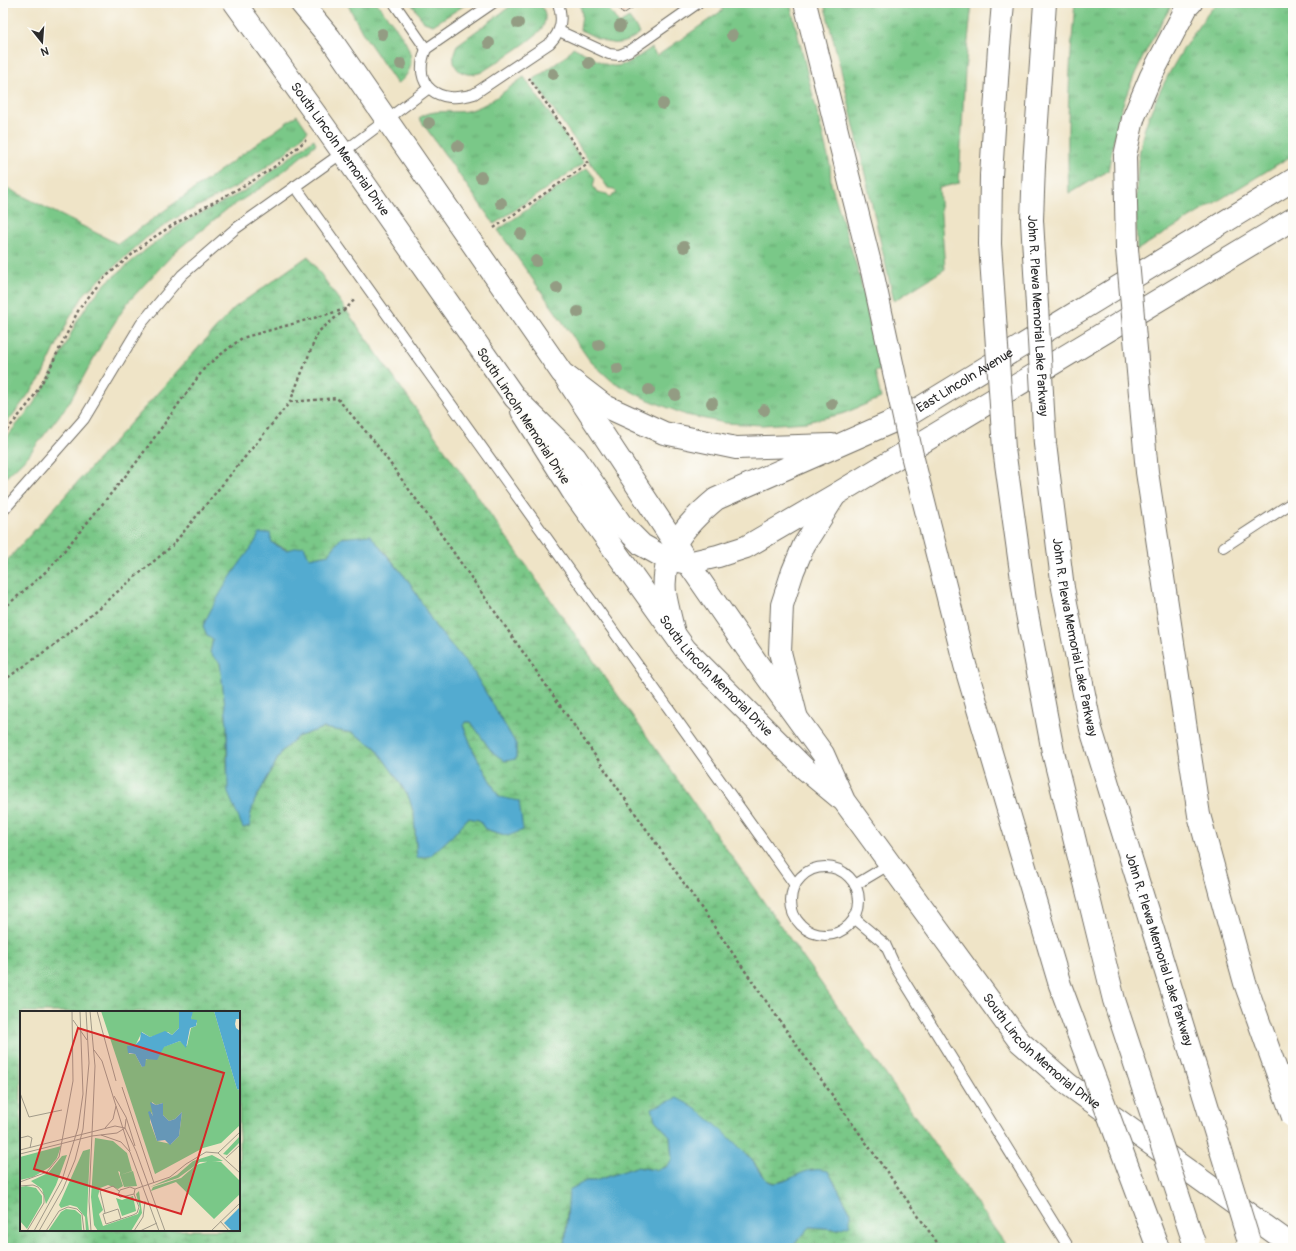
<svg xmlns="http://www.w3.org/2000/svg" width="1296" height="1251" font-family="Pangolin,sans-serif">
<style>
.grass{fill:url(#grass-tufts);stroke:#527a5a}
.wetland{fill:url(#wetland-marsh);stroke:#527a5a;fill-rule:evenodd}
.water{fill:#53abd0;stroke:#3f6b7e}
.building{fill:#e5a584}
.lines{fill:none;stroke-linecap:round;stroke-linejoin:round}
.service-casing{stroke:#706c62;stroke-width:12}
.tertiary-casing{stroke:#706c62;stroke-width:24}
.secondary-casing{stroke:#706c62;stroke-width:24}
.motorway-casing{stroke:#706c62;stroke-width:24}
.path{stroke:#706c62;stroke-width:2.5;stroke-dasharray:3 3;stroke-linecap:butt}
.service{stroke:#fff;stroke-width:10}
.tertiary{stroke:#fff;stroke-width:22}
.secondary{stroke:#fff;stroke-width:22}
.motorway{stroke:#fff;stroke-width:22}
.motorway-bridge-casing{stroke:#706c62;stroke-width:24;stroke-linecap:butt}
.motorway-bridge{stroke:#fff;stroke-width:22}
.tree{fill:#939c83}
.labels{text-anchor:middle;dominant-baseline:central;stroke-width:3.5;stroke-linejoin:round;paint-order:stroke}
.street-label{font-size:13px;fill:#2b2b2b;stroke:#fdfcf7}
.inset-road{fill:none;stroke:#a19a89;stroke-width:1}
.view{fill:#d62828;fill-opacity:0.15;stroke:#d62828;stroke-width:2}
.inset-edge{fill:none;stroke:#2b2b2b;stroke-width:2}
</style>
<defs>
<pattern id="grass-tufts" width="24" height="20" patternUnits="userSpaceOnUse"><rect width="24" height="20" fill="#7ac888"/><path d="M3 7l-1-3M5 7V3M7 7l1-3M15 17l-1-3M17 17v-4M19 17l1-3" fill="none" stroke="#64a36f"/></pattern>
<pattern id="wetland-marsh" width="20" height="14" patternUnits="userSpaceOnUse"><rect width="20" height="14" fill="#7ac888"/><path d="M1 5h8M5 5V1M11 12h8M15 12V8" fill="none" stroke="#64a36f"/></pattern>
</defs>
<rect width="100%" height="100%" fill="#fdfcf7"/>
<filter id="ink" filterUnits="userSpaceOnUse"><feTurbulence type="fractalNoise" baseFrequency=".025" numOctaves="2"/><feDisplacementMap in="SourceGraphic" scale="8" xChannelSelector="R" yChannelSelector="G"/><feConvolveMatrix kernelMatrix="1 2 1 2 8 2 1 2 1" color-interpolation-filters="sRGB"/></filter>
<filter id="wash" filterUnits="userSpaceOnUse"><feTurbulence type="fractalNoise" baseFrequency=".012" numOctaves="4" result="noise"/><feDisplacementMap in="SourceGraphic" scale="16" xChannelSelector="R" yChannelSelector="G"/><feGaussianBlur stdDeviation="0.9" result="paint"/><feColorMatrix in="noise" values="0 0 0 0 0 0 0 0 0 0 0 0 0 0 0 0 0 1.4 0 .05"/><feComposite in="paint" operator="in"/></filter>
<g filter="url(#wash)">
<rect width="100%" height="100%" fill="#efe4c7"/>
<!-- grass -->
<g class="grass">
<path d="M347 3H377C394 27 431 60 397 84L362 32Z"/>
<polygon points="411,3 468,3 433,25 424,22"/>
<path d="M515 3H539C546 10 547 20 542 28 534 40 495 63 482 72 460 80 447 65 457 45Z"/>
<path d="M582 3H605L619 24 629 18 640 33C615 52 606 41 580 30L582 14 580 4Z"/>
<path d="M719 3H790L830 165 831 184 859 274 880 371H875L881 398 842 414 806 422 763 425 725 423 686 415 644 398 612 381 590 361 498 230 587 168 595 178 593 186 597 192 607 194 610 197 617 193 614 189 608 188 533 80 565 57 573 47C613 68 612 76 651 48L657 56 723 10Z"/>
<polygon points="824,3 972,3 965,70 959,183 939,188 945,269 894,301 843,78"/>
<path d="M1075 3H1173C1151 40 1131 76 1119 117 1114 134 1112 153 1108 171L1069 194C1066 130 1069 67 1075 3Z"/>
<path d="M1217 3H1293V155L1137 250C1136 214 1135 178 1141 143 1148 104 1190 32 1217 3Z"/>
<path d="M524 77 584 163 494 224 419 118C436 106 455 116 474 109 492 103 508 88 524 77Z"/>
<polygon points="297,115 308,131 290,149 261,171 237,186 174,219 146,238 85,293 69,319 41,378 3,428 3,186 118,244"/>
<polygon points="314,139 316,144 273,180 226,210 176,251 128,302 106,336 69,403 28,456 3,480 3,441 29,410 47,384 77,321 91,300 107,282 148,248 181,224 248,189"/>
</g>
<!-- wetland -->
<path class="wetland" d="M308 256 1008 1248H791L810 1227 838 1229 850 1211 828 1171 812 1170 794 1178 775 1183 766 1180 750 1157 690 1105 655 1120 670 1136 672 1160 666 1167 655 1170 636 1167 595 1181H586L567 1211 565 1248H3V565L234 308ZM341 538 385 552 410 583 435 626 473 671 516 744V759L492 752 471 722H466L463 725 474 752 499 797 508 836 485 829 479 820 468 818 452 836 430 855 417 858 414 814 409 798 397 778 375 747 353 733 323 728 297 737 282 751 254 802 250 817V826L243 828 237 811 227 770V723L220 663 210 653 213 639 203 626C217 597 234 570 254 545L272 543 309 558 329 554ZM21 1012H239V1230H21Z"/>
<!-- water -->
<g class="water">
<path d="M270 533 272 543 286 550 304 546 309 558 329 554 341 538 370 535 410 583 435 626 473 671 516 744V759L505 761 492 752 471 722H466L463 725 474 752 499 797 519 801 523 830 508 836 485 829 479 820 468 818 452 836 430 856 417 858 414 814 409 798 397 778 375 747 353 733 323 728 297 737 282 751 254 802 250 817V826L243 828 228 793 227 723 220 663 210 653 213 639 207 635 203 626C213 604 226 583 240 563 247 553 254 546 259 534Z"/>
<path d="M677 1098C704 1111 727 1135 748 1156 757 1164 762 1183 775 1183 789 1182 800 1171 813 1170 818 1169 823 1170 828 1171L850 1211V1225L838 1229 810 1227 791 1248H565L569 1190 586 1181H595L636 1167 655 1170 666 1167 672 1160 670 1136 655 1120 652 1108Z"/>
</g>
<g id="blocks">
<!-- building -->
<polygon class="building" points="615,3 640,3 623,14"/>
</g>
</g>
<g filter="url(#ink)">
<use href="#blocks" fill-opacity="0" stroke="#706c62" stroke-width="1"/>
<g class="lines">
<!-- service casing -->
<g class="service-casing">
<g id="service">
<polyline points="394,3 426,49"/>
<path d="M493 3 426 49C411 87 439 105 474 94L550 43C562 31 563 18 558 3"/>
<polyline points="559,31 609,54 619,55 631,50 698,3"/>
<polyline points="295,186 795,885"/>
<polyline points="3,511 84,419 141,324 182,275 235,229 342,153 429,88"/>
<polyline points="1224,547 1293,502"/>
<circle cx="825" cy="901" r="34"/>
<polyline points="855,885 890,864"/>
<polyline points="854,918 885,944 896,968 1069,1248"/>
</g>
</g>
<!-- tertiary casing -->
<g class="tertiary-casing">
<g id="tertiary">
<path id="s1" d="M566 378 688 563 757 663 823 754 844 801 1020 1042 1069 1085 1293 1246"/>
<path id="s2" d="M522 411 573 492 685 649 805 769 840 798"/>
</g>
</g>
<!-- secondary casing -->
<g class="secondary-casing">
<g id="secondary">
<path id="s3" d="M235 3 324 126 515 398 575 457 621 524 642 545 667 559 688 563 718 556 746 547 835 495 1293 219"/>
<polyline points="301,3 330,38 562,373 605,406 664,433 736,448 832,445"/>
<path id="s4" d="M674 633C671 620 667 606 665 593 661 551 686 524 716 499L910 414 1293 180"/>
<polyline points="796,715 780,652 782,605 793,571 804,545 834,497"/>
</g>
</g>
<!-- motorway casing -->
<g class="motorway-casing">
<g id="motorway">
<polyline points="805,3 872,271"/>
<polyline points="1133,119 1151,76 1187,7 1191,3"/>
<polyline points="1034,165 1045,3"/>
<polyline points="991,176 999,48 1003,3"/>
</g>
</g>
<!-- path -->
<g class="path">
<polyline points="494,228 588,164 529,78"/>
<polyline points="290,402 337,398 374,441 431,520 798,1047 941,1248"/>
<polyline points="3,435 31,401 48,372 79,309 102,280 148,241 176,223 254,180 277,165 306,140"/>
<polyline points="3,609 50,568 136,463 206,366 242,338 346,309 355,299"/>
<polyline points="3,681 54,645 172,546 290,402 318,332 346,309"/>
</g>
<!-- service -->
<use href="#service" class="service"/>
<!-- tertiary -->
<use href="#tertiary" class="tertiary"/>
<!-- secondary -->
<use href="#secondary" class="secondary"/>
<!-- motorway -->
<use href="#motorway" class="motorway"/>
<!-- motorway-bridge casing -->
<g class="motorway-bridge-casing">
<g id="motorway-bridge">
<polyline points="1133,119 1125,156 1127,249 1147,472 1199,815 1245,983 1293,1117"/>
<path id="s5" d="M1034 165 1032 220 1045 444 1063 588 1091 729 1248 1238"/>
<polyline points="991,176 990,244 1004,449 1026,608 1053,752 1114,1000 1194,1243"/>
<polyline points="872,271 912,455 965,665 1060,985 1158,1248"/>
</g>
</g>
<!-- motorway-bridge -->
<use href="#motorway-bridge" class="motorway-bridge"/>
</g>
<!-- trees -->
<g class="tree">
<circle cx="518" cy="23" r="6"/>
<circle cx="620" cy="26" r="6"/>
<circle cx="382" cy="34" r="6"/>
<circle cx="732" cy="35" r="6"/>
<circle cx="489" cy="43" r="6"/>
<circle cx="589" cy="63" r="6"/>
<circle cx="401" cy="64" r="6"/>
<circle cx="553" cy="74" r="6"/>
<circle cx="663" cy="104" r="6"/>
<circle cx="429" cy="123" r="6"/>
<circle cx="458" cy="146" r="6"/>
<circle cx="481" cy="177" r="6"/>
<circle cx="501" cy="203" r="6"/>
<circle cx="521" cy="234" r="6"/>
<circle cx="684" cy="247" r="6"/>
<circle cx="536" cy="261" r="6"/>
<circle cx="557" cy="288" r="6"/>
<circle cx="578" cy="312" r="6"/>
<circle cx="599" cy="345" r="6"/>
<circle cx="617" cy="369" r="6"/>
<circle cx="649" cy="390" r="6"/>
<circle cx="675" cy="395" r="6"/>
<circle cx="712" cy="403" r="6"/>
<circle cx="832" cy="404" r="6"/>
<circle cx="764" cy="410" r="6"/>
</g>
</g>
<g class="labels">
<!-- street labels -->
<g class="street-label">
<text stroke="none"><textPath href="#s3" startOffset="180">South Lincoln Memorial Drive</textPath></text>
<text stroke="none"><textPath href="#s5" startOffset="151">John R. Plewa Memorial Lake Parkway</textPath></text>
<text stroke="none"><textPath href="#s4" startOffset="429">East Lincoln Avenue</textPath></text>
<text transform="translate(523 416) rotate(57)">South Lincoln Memorial Drive</text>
<text stroke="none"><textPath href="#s5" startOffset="475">John R. Plewa Memorial Lake Parkway</textPath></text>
<text stroke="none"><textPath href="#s2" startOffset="329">South Lincoln Memorial Drive</textPath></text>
<text stroke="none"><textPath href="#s5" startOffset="799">John R. Plewa Memorial Lake Parkway</textPath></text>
<text stroke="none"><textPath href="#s1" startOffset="827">South Lincoln Memorial Drive</textPath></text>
</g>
</g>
<!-- overview -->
<g transform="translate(20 1011)">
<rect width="220" height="220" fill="#efe4c7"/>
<path d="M220 125V131L207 144 203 143ZM75 127 93 130 107 142 112 160 100 164V161L98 160 103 175 98 178 88 174 80 177 78 185 83 199 79 203 83 215 118 203 120 197 116 183 119 180 122 202 111 220H78L74 214 71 186ZM41 135 37 147 30 156 13 166 0 169V146ZM70 138 67 204 69 220H66L65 206 57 196 50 194 41 197 39 194 63 140ZM47 144 36 174 26 193 22 178 11 170 28 162 42 145ZM192 144 203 150 180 151 158 167 130 176 157 164 173 150ZM190 150 201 151 220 170V183L194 208 156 171 131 180 133 176 161 167 176 154ZM113 160 117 175 104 176 100 164ZM6 175 16 177 22 185V192L7 218 0 210V176ZM113 185 116 200 102 205 96 187 102 189ZM46 198 55 199 61 204 62 220H28L41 201Z" fill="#7ac888"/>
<path d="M81 0H159V17L152 24 148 21 130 26 122 21 115 35H109V43H115L122 56 125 54V49L140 43 143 36 160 30 167 35 171 17 176 15 177 12 171 8 172 1 194 0 217 78 220 79V114L201 132 183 137 135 163ZM132 91 136 94 143 92V104L149 110 155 108 162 101 159 125 151 133 137 130 130 111 131 101 133 105Z" fill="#7ac888" fill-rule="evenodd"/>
<path d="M159 0H173L171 8 177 9 176 15 170 17 166 37 160 30 144 36 137 49 126 48 125 55 122 56 115 43 108 42 107 35 115 34 120 29 121 21 130 26 145 20 152 24 159 17ZM194 0H220V8H216L215 13 216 17 220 20V79L217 78ZM130 91 136 94 143 92V104L149 110 155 108 162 101 159 125 150 134 145 129 137 130 128 101 130 100 133 105ZM220 196V220H212L204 212Z" fill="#53abd0"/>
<path class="inset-road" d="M70 0 75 55 69 190 71 220M77 0 96 70M53 9 67 29M74 39 82 50 110 140M102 76 134 172M0 82 9 106 42 99M94 85 106 106 115 135M85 117 93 108 96 95M81 124 101 131 110 141 139 220M0 127 8 125 12 127 10 137M0 139 95 115 105 117 116 140 145 220M198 142 220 162M0 143 72 125 97 122 105 117 106 108M206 147 220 134M0 171 27 161 39 146 53 70 52 0M0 175 13 174 18 176 24 184V192L7 220M115 178 114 183 106 185 100 186 98 184 100 179 110 176 115 178 150 166 166 153 186 141 198 142 220 121M85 202 80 180 93 175 99 180M101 208 98 198 83 203 86 213 113 204 117 202 119 196 114 183M200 210 209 220M14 220 42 169 58 117 63 83 60 0M19 220 43 178 55 149 63 118 69 52 66 0M26 220 39 200 48 196 57 198 62 203 64 220M114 220 123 206 125 190M120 220 137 212M191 220 220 192"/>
<path class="view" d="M58 17 204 62 161 203 14 158Z"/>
<rect width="220" height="220" class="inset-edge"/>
</g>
<!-- margin -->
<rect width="1296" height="1251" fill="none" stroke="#fdfcf7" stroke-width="16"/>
<!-- north arrow -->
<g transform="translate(42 42) rotate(163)" stroke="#fdfcf7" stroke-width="3" paint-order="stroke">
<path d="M0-3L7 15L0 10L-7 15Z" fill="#2b2b2b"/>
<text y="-6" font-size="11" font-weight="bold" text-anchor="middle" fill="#2b2b2b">N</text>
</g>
</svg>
